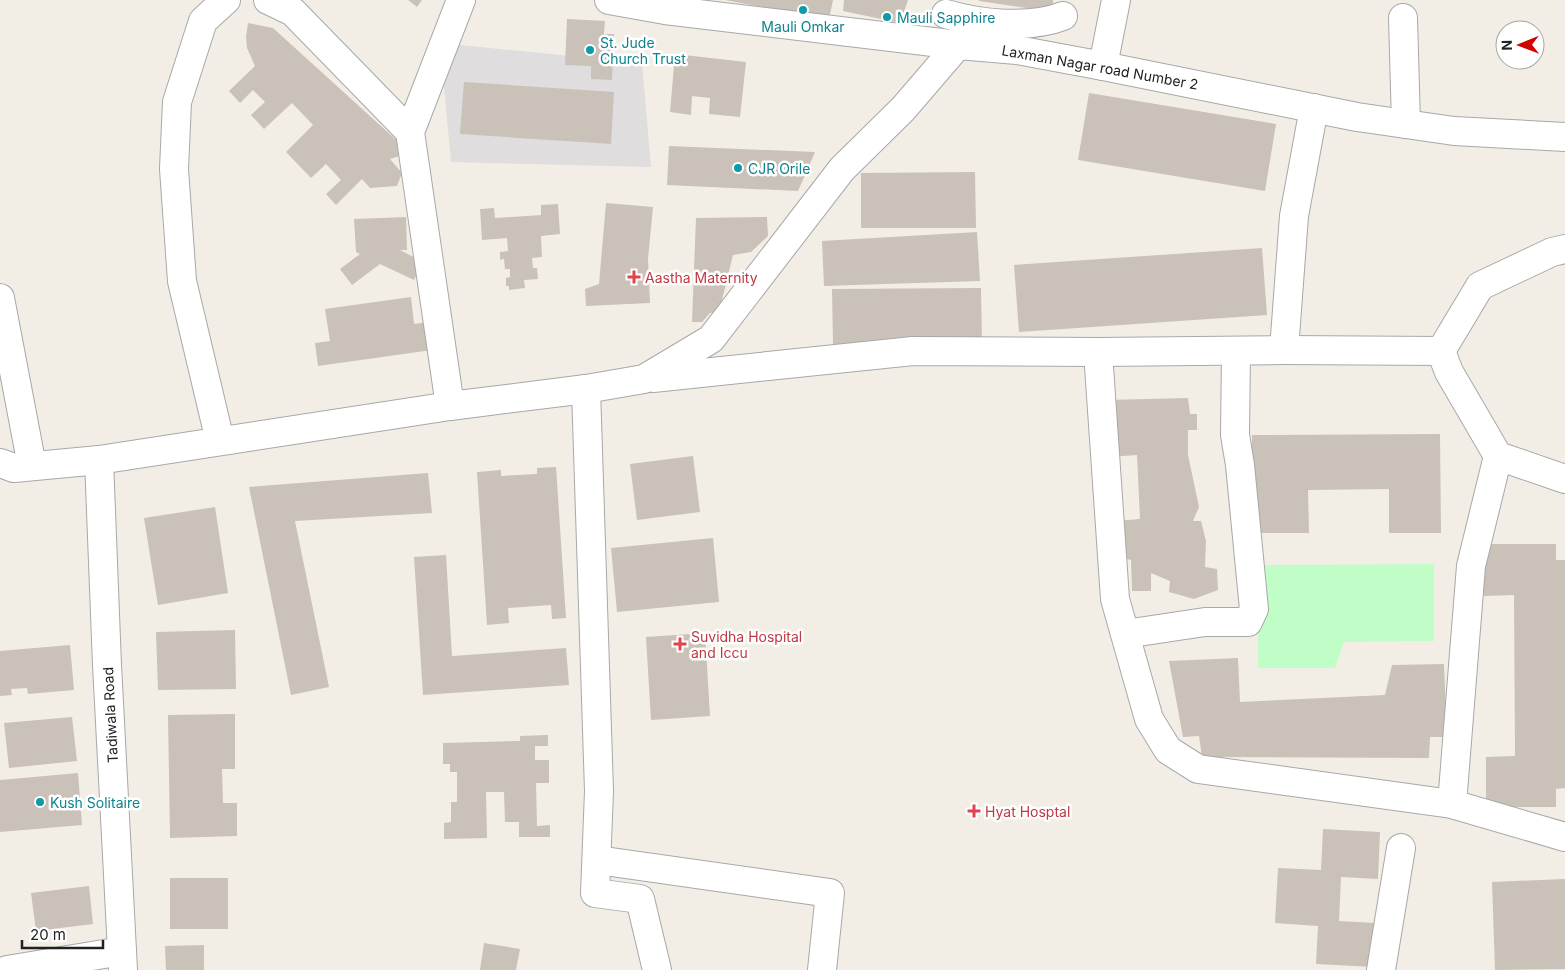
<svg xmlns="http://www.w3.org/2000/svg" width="1565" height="970" font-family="Inter,sans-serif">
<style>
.residential{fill:#dfdddd}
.park{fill:#c1fec7}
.building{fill:#cac1b9}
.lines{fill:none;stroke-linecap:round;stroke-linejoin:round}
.minor-casing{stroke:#a8a8a8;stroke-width:30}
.minor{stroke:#fff;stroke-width:28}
.culture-dot{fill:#0f9aa8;stroke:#fff;stroke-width:2}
.health-dot{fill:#e0444e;stroke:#fff;stroke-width:2}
.labels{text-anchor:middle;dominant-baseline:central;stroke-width:5;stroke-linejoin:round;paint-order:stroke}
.culture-label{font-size:14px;fill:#0d838f;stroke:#fff;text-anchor:start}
.street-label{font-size:14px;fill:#212121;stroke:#fff}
.health-label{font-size:14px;fill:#be3a42;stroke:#fff;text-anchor:start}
</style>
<rect width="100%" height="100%" fill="#f2eee6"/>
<!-- residential -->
<polygon class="residential" points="440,43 642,63 651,167 451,162"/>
<!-- park -->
<polygon class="park" points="1434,564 1434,641 1344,642 1335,668 1258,668 1258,565"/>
<!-- building -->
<g class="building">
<polygon points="408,0 422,0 417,7"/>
<polygon points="725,0 833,0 829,19"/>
<polygon points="844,0 908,0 900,23 843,11"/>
<polygon points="979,0 1053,0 1053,12 979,1"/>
<polygon points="567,19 605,21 604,34 614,34 612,80 591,79 591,66 565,65"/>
<polygon points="248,23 273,28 403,146 400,156 390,159 402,173 397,186 370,188 362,179 336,205 326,194 341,180 326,164 311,178 286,152 313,125 292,103 264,129 251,115 265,102 253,90 240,103 229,91 255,66 247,48 246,37"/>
<polygon points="675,54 746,62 740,117 709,114 710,98 692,96 691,115 670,112"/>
<polygon points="464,82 614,92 611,144 460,134"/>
<polygon points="1089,93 1276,124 1265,191 1078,160"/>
<polygon points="669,146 815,152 798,191 667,185"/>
<polygon points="975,172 976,228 861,228 861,173"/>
<polygon points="606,203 653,207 648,259 650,303 586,306 585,289 599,284"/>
<polygon points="558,204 560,234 541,236 542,257 532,258 533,268 537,268 538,279 524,280 525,288 509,290 509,286 506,286 506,278 510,277 510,269 505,269 504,259 500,260 500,252 508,251 507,238 482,240 480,209 494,208 495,218 541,215 541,205"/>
<polygon points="406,217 407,250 400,250 423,262 414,280 380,264 352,285 340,269 360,254 356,252 354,219"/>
<polygon points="767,217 768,236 751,252 733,255 719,312 710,313 702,322 692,322 696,218"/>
<polygon points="977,232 980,281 824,286 822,241"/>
<polygon points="1262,248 1267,315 1019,332 1014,265"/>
<polygon points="981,288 982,344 833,345 832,289"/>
<polygon points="411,297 414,324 428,322 432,350 318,366 315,343 330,341 325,309"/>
<polygon points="1188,398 1190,414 1197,414 1197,430 1188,430 1188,455 1199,507 1193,521 1201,521 1206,541 1205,567 1217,569 1218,590 1194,599 1169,592 1170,581 1151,573 1151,591 1132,591 1131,560 1123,558 1116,521 1140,519 1137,455 1109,457 1107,400"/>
<polygon points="1440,434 1441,533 1389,533 1389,489 1308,490 1309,533 1252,533 1252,435"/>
<polygon points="693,456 700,512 637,520 630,464"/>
<polygon points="556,467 566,618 552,619 551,605 508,608 509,623 487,625 477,472 501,470 501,476 537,474 537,468"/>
<polygon points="428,473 432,513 295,521 329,687 291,695 249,487"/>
<polygon points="215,507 228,593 158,605 144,518"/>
<polygon points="713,538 719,602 617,612 611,548"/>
<polygon points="1484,544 1556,544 1556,560 1565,560 1565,788 1556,789 1556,807 1486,807 1486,757 1515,756 1514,595 1484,596"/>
<polygon points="446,555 452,656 566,648 569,685 423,695 414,557"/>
<polygon points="235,630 236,689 158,690 156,632"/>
<polygon points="705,633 710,716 651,720 646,637"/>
<polygon points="70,645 74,690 28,694 27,688 11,689 12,695 0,696 0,651"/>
<polygon points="1238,658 1240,702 1385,695 1392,665 1444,664 1447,737 1430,737 1429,758 1202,757 1199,736 1183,737 1169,661"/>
<polygon points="235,714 235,769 222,769 223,803 237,803 237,836 170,838 168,715"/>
<polygon points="72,717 77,761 9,768 4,723"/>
<polygon points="548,735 548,746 535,746 535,760 549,760 549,783 536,783 537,826 550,825 550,837 519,837 519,822 505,822 504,792 486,792 487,838 444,839 444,823 451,822 451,802 457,802 457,772 450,772 450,764 443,764 443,743 520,741 520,736"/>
<polygon points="78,773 82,825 0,832 0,780"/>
<polygon points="1323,829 1380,832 1378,879 1341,877 1339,921 1375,923 1373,967 1316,964 1318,926 1275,923 1278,868 1321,870"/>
<rect x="170" y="878" width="58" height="51"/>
<polygon points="1565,879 1565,969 1495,970 1492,882"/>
<polygon points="89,886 93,924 36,931 31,893"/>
<polygon points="484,943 520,949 516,970 480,970"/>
<polygon points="204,945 204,970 166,970 165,946"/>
</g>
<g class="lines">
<!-- minor casing -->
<g class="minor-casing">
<g id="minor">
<polyline points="268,0 293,12 410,132"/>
<polyline points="609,0 665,10 958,45"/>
<path d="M946 14C979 24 1030 29 1063 16"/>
<polyline points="1403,18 1406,124"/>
<polyline points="1103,66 1116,0"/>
<polyline points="0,298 32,466"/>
<polyline points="1284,350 1294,216 1314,108"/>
<polyline points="1441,351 1480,286 1552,252 1565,249"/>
<polyline points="1098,352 1115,599 1149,719 1168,750 1198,769 1452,804 1565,837"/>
<polyline points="653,378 913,351 1098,352 1284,350 1441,351 1449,372 1498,456 1565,479"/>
<polyline points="586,389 599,791 595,893 640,899 657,970"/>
<polyline points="450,406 410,132 461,0"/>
<polyline points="220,441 182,281 174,169 177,102 203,21 226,0"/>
<polyline points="99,460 107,665 123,970"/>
<polyline points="0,463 14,468 99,460 450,406 586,389 644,379 711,339 842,169 903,109 958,45 1017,50 1103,66 1357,117 1454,131 1565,137"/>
<polyline points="1125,634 1205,622 1248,622 1254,609 1240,465 1235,435 1236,351"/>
<polyline points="1452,804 1471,566 1498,456"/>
<polyline points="597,860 830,893 822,970"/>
<polyline points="7,970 122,951"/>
<polyline points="1381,970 1401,848"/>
</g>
</g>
<!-- minor -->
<use href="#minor" class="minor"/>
</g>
<!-- markers -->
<g class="culture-dot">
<circle cx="803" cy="10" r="5"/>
<circle cx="887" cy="17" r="5"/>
<circle cx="590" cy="50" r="5"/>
<circle cx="738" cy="168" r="5"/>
<circle cx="40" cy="802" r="5"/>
</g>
<g class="health-dot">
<path d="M631.5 269.5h5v5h5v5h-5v5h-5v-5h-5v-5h5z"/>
<path d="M677.5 636.5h5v5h5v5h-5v5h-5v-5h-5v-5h5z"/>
<path d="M971.5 803.5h5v5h5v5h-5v5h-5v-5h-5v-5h5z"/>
</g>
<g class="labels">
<!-- culture labels -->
<g class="culture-label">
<text x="897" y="17">Mauli Sapphire</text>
<text x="803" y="26" text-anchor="middle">Mauli Omkar</text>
<text x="600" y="42">St. Jude<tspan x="600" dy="16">Church Trust</tspan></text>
<text x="748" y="168">CJR Orile</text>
<text x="50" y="802">Kush Solitaire</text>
</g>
<!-- street labels -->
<g class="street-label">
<text transform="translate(1100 67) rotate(10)">Laxman Nagar road Number 2</text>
<text transform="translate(110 715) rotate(-93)">Tadiwala Road</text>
</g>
<!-- health labels -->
<g class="health-label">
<text x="645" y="277">Aastha Maternity</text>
<text x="691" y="636">Suvidha Hospital<tspan x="691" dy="16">and Iccu</tspan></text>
<text x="985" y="811">Hyat Hosptal</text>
</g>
</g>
<!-- north arrow -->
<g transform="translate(1520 45) rotate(269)"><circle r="24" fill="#ffffff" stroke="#a6a6a6"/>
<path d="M0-4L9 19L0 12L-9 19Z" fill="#d10500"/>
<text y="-8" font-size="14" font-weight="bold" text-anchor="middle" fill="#212121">N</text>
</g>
<!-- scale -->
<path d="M22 940v8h81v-8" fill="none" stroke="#212121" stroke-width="2.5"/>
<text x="30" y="940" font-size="15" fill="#212121" stroke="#ffffff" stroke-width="4" paint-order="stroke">20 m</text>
</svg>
